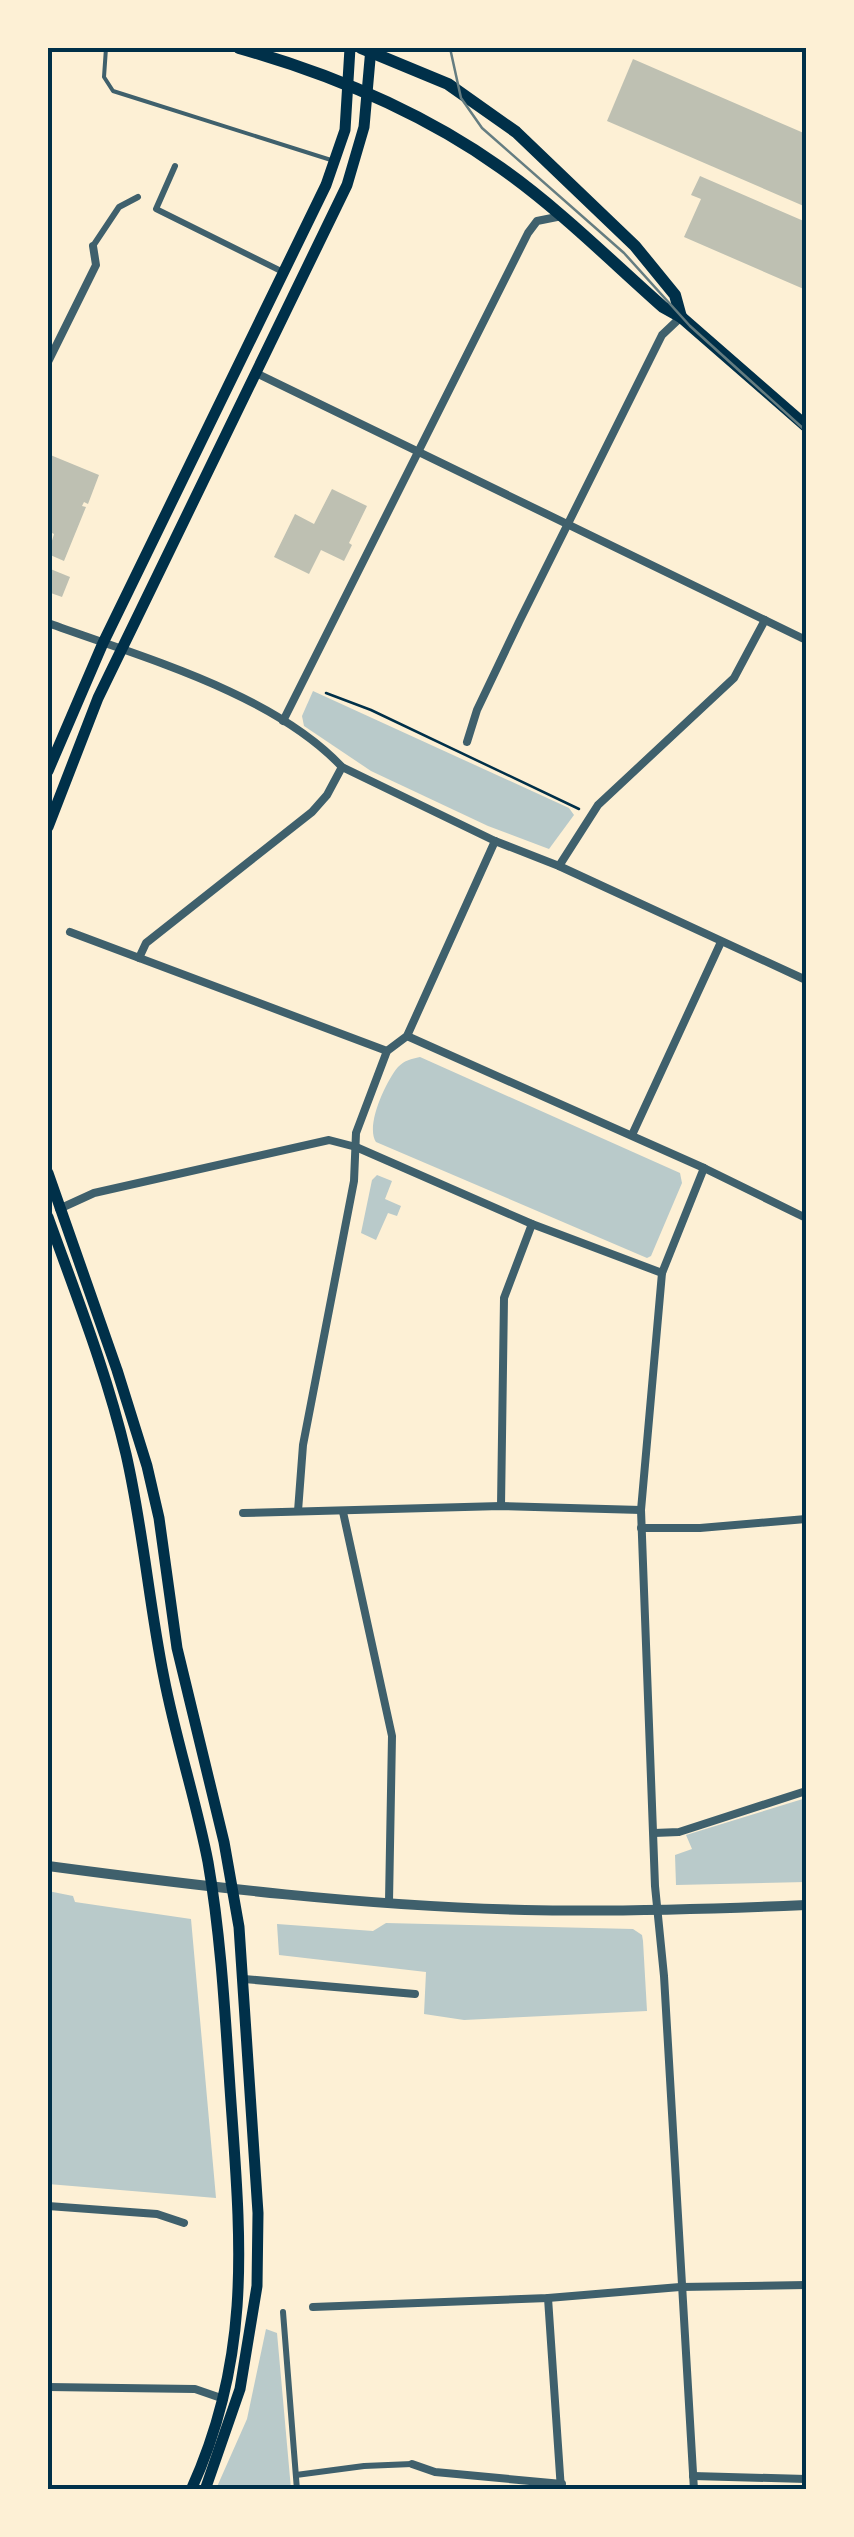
<svg xmlns="http://www.w3.org/2000/svg" width="854" height="2537" font-family="'Titillium Web',sans-serif">
<style>
.green{fill:#b9caca}
.building{fill:#bec0b2}
.lines{fill:none;stroke-linecap:round;stroke-linejoin:round}
.path{stroke:#003049;stroke-width:2.5}
.service{stroke:#3f606c;stroke-width:4}
.pedestrian{stroke:#3f606c;stroke-width:6}
.minor{stroke:#3f606c;stroke-width:8}
.tertiary{stroke:#3f606c;stroke-width:10}
.secondary{stroke:#003049;stroke-width:11}
.primary{stroke:#003049;stroke-width:12}
.tram{stroke:#657d81;stroke-width:2.5}
.neatline{fill:none;stroke:#003049;stroke-width:4}
</style>
<rect width="100%" height="100%" fill="#fdf0d5"/>
<!-- green -->
<g class="green">
<polygon points="313,691 569,808 574,815 549,849 488,826 371,771 304,726 302,716"/>
<path d="M420 1057 680 1173 682 1183 651 1256 647 1258 376 1142C365 1126 386 1081 398 1067 405 1060 411 1059 420 1057Z"/>
<polygon points="377,1175 392,1181 385,1199 401,1206 397,1216 388,1213 376,1240 361,1233 372,1180"/>
<polygon points="806,1798 806,1882 676,1885 675,1855 692,1849 686,1835"/>
<polygon points="48,1891 73,1896 75,1902 191,1919 216,2198 48,2184"/>
<polygon points="386,1923 633,1929 642,1935 643,1941 647,2011 464,2020 424,2014 426,1972 279,1955 277,1924 373,1931"/>
<polygon points="266,2329 277,2333 291,2489 216,2489 247,2419"/>
</g>
<!-- building -->
<g class="building">
<polygon points="633,59 806,134 806,207 607,121"/>
<polygon points="700,176 806,222 806,290 684,237 701,199 691,195"/>
<polygon points="48,454 99,475 88,504 84,502 82,506 86,507 64,561 48,554 54,534 48,531"/>
<polygon points="332,489 367,506 349,543 352,545 344,561 321,550 309,574 274,557 295,514 314,524"/>
<polygon points="48,568 70,577 62,597 48,592"/>
</g>
<g class="lines">
<!-- path -->
<polyline class="path" points="326,693 371,710 579,809"/>
<!-- service -->
<polyline class="service" points="106,48 104,77 113,91 331,160"/>
<!-- pedestrian -->
<g class="pedestrian">
<polyline points="175,166 156,209 283,272"/>
<polyline points="93,246 119,207 138,197"/>
<polyline points="283,2312 297,2490"/>
<polyline points="296,2475 364,2466 412,2464"/>
</g>
<!-- minor -->
<g class="minor">
<polyline points="48,362 96,265 93,246"/>
<polyline points="256,373 806,640"/>
<path d="M48 623C141 657 273 693 342 767L495 841 559 866 806 980"/>
<polyline points="283,721 528,233 537,221 562,216"/>
<polyline points="467,742 477,710 519,622 662,335 681,317"/>
<polyline points="559,866 598,805 734,678 765,620"/>
<polyline points="70,932 387,1051"/>
<polyline points="139,958 146,943 312,812 327,795 342,767"/>
<polyline points="407,1036 704,1168 806,1218"/>
<polyline points="632,1135 721,942"/>
<polyline points="59,1209 94,1193 329,1140 356,1147 532,1224 662,1273"/>
<polyline points="501,1506 504,1298 532,1224"/>
<polyline points="298,1511 303,1445 354,1181 356,1133 387,1051 407,1036 495,841"/>
<polyline points="343,1512 392,1736 389,1902"/>
<polyline points="243,1513 501,1506 641,1510"/>
<polyline points="641,1528 700,1528 806,1519"/>
<polyline points="654,1833 679,1832 806,1791"/>
<polyline points="244,1979 415,1994"/>
<polyline points="48,2206 157,2214 184,2223"/>
<polyline points="548,2298 561,2490"/>
<polyline points="313,2307 548,2298 680,2287 806,2285"/>
<polyline points="48,2387 195,2389 224,2399"/>
<polyline points="412,2464 435,2472 562,2484"/>
<polyline points="693,2476 806,2479"/>
<polyline points="694,2490 664,1976 655,1886 641,1510 662,1273 704,1168"/>
</g>
<!-- tertiary -->
<path class="tertiary" d="M48 1866C206 1887 365 1906 525 1910 619 1912 713 1909 806 1905"/>
<!-- secondary -->
<g class="secondary">
<polyline points="48,771 103,643 326,185 345,130 350,48"/>
<polyline points="48,827 98,698 347,185 364,127 371,48"/>
<polyline points="48,1173 117,1370 147,1466 159,1518 177,1648 224,1842 239,1927 258,2213 257,2286 240,2389 205,2490"/>
<path d="M48 1217C76 1295 107 1373 126 1454 143 1528 149 1604 164 1678 176 1740 196 1800 208 1862 221 1937 225 2013 230 2088 240 2234 254 2352 191 2490"/>
</g>
<!-- primary -->
<g class="primary">
<path d="M239 48C331 74 422 112 501 168 559 209 610 260 663 307L681 317 806 426"/>
<polyline points="361,48 448,84 516,132 635,246 675,295 681,317"/>
</g>
<!-- tram -->
<polyline class="tram" points="450,48 461,98 482,128 624,253 690,326 806,431"/>
</g>
<!-- border -->
<rect width="854" height="2537" fill="none" stroke="#fdf0d5" stroke-width="100"/>
<rect x="50" y="50" width="754" height="2437" class="neatline"/>
</svg>
